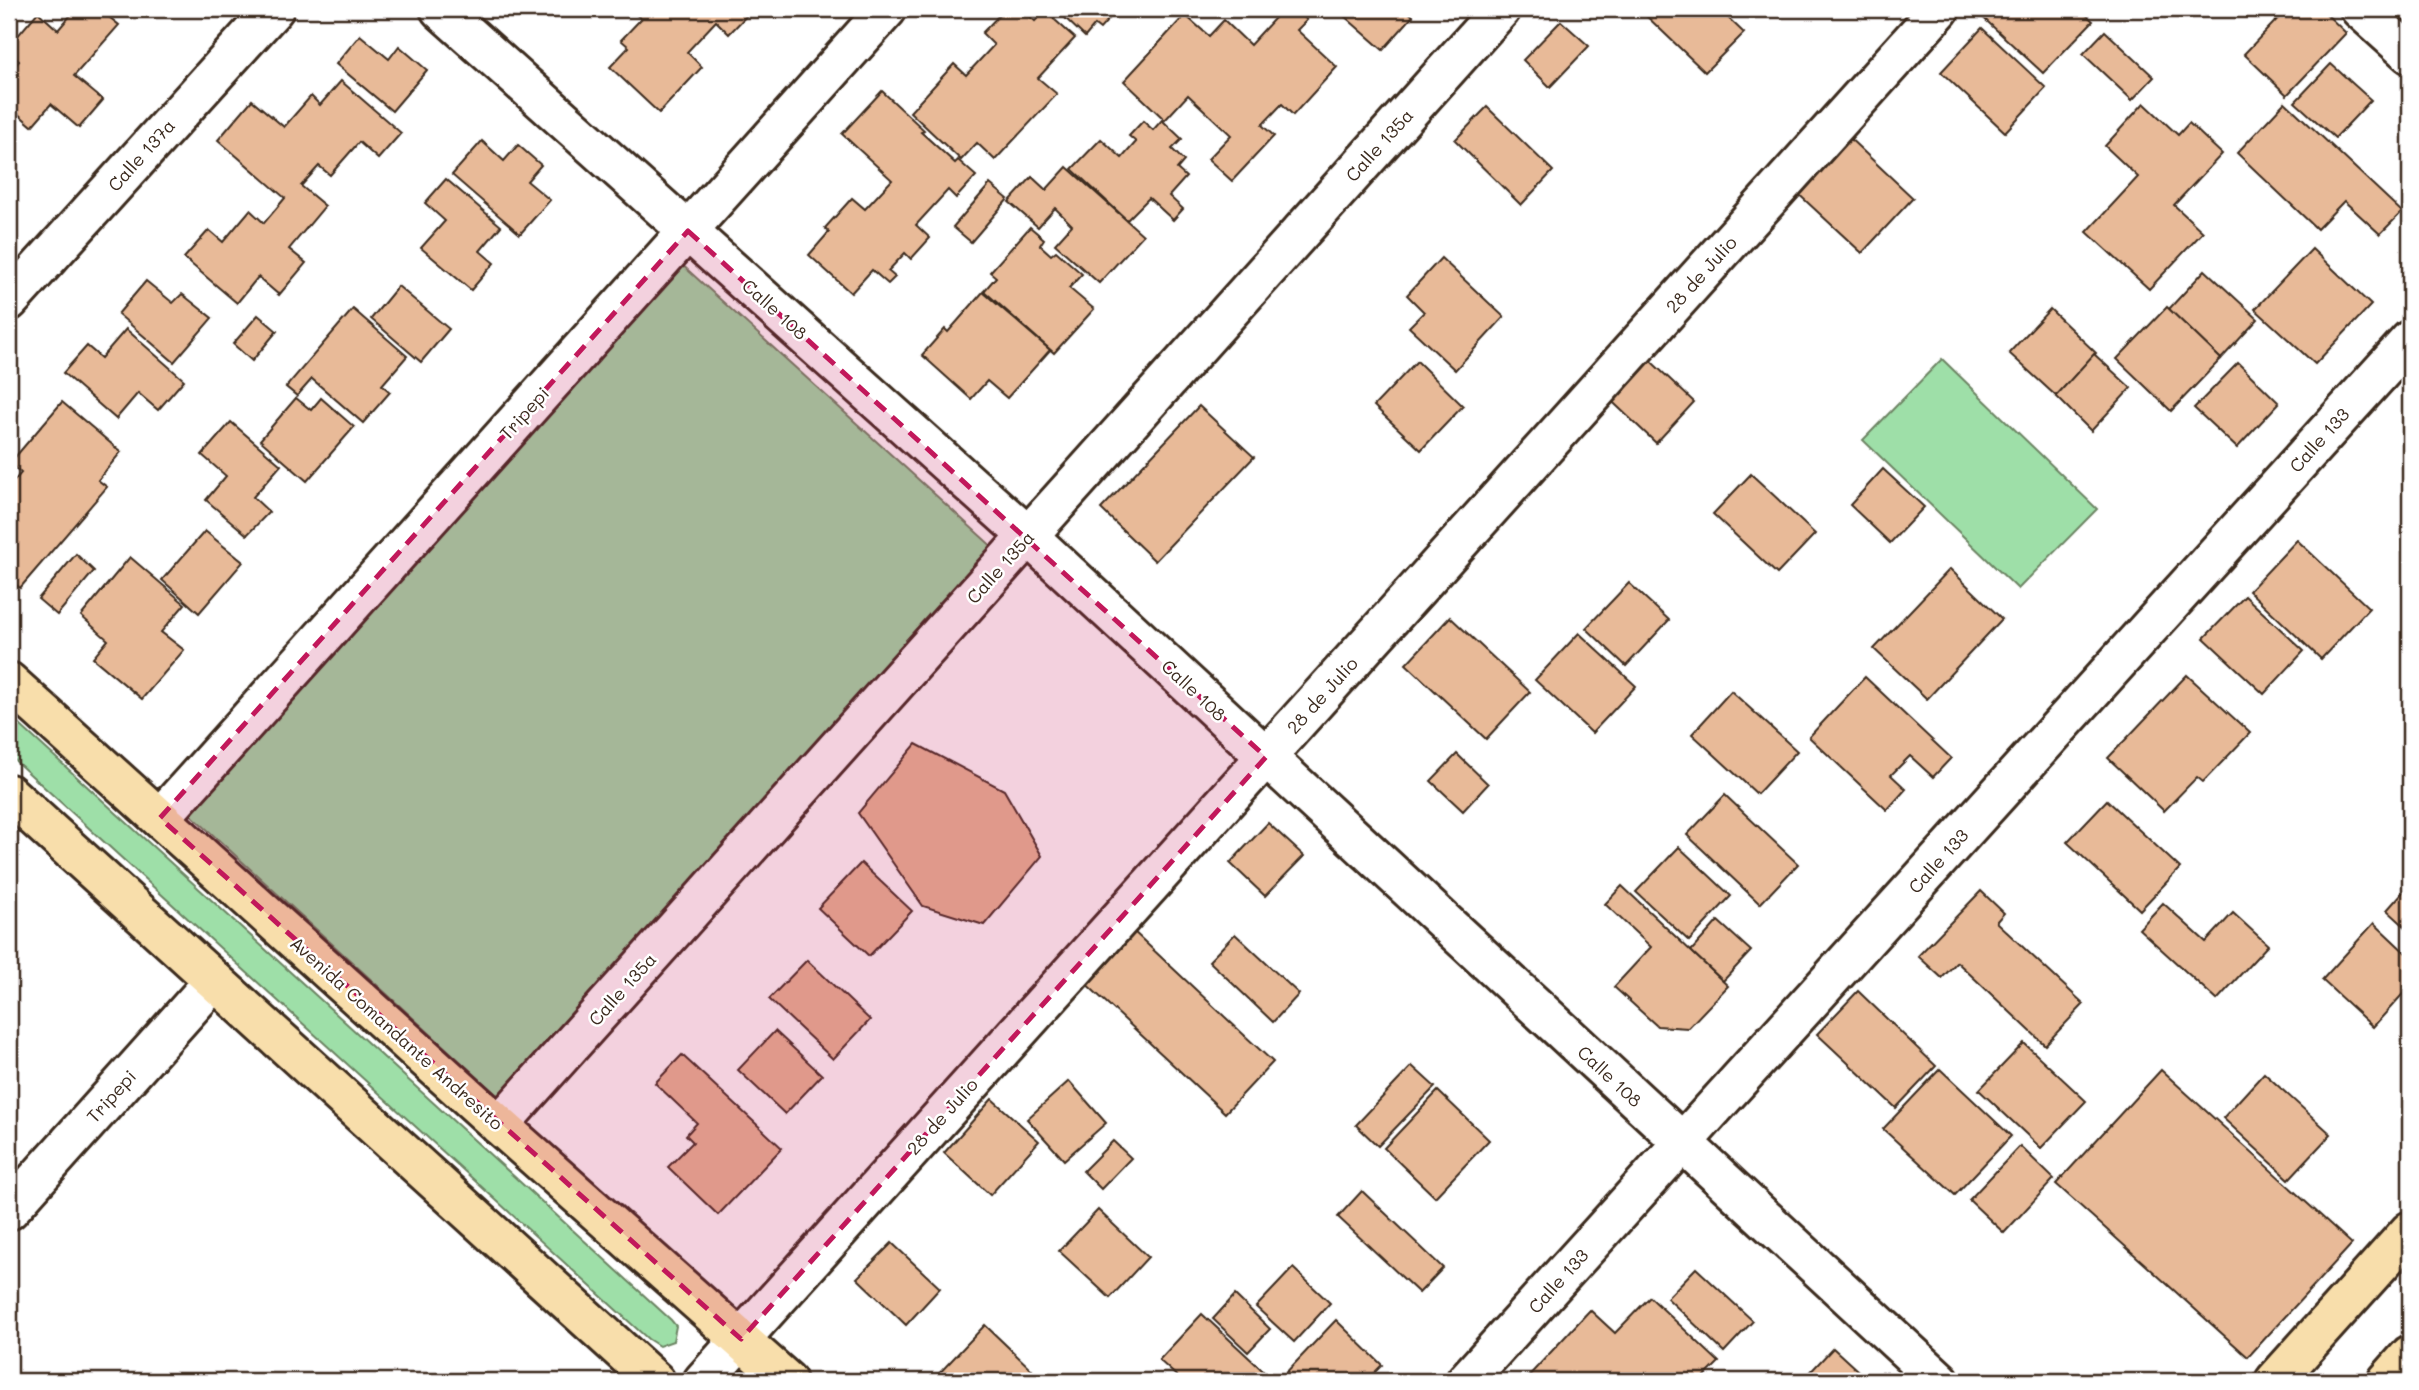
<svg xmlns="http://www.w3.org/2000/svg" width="2419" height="1390" font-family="Mali,sans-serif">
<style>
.green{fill:#9edfa8;stroke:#6c8463;stroke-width:2}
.building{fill:#e8ba98;stroke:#3b2a1e;stroke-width:2}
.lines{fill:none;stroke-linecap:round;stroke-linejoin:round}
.minor-casing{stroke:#3b2a1e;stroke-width:44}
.major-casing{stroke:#3b2a1e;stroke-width:44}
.minor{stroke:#fff;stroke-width:38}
.major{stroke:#f8deab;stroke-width:38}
.marked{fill:#c2185b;fill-opacity:0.2;stroke:#c2185b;stroke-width:5;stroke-dasharray:14 9;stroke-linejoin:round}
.labels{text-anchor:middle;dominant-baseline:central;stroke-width:5;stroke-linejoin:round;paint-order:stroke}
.street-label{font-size:18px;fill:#3b2a1e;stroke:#fff}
</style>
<rect width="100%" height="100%" fill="#fff"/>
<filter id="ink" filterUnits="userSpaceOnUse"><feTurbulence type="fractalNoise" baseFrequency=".0143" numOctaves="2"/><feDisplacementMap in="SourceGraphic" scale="14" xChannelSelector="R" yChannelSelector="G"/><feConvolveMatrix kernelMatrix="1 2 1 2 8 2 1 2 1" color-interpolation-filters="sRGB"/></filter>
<g filter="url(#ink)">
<!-- green -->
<g class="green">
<polygon points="679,262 996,550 508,1105 187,811"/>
<polygon points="1942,359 2097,509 2018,589 1863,440"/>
<polygon points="9,715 671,1320 676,1326 673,1341 659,1346 648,1339 9,755"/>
</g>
<!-- building -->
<g class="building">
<polygon points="76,9 99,9 119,25 74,76 103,100 79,128 51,104 32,126 9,106 9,73 19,61 9,52 9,46 38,12 58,30"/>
<polygon points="630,9 753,9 729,34 716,21 687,52 702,67 659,113 610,67 629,47 621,40 641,19"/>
<polygon points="1005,9 1022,9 1035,21 1045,11 1075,38 1038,78 1057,94 995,160 977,143 961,160 910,112 954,64 966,75 994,45 982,33"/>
<polygon points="1072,9 1118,9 1100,29 1095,25 1085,37 1064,17"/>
<polygon points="1283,9 1295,9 1307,20 1297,30 1337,67 1293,115 1282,104 1262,125 1274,136 1232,181 1208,159 1231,135 1188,95 1165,120 1124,81 1185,15 1209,36 1224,20 1250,45"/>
<polygon points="1349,9 1405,9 1413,16 1383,50 1343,15"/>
<polygon points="1639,9 1719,9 1744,33 1705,72"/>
<polygon points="1980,9 2080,9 2093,21 2043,73 1977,12"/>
<polygon points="2287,9 2321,9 2346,33 2287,95 2244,54"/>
<polygon points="1561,21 1589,46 1550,87 1523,60"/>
<polygon points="1982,28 2046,88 2005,132 1941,72"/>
<polygon points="2105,31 2154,77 2132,100 2083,54"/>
<polygon points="360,35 389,59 399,46 427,70 392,111 336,64"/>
<polygon points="2331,64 2371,100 2335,138 2295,102"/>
<polygon points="341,81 401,133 378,159 359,142 330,175 319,166 301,186 325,206 289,249 306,263 279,295 258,277 237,303 184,258 209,230 223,242 250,210 264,223 285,198 218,140 252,100 284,127 311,96 320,105"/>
<polygon points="882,91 924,130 921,132 955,163 958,160 976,176 956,198 948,190 916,225 930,238 911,259 905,253 888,271 895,277 888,284 872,270 851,293 809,255 829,232 825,228 852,198 865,209 892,180 842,134"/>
<polygon points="2285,102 2402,212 2380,234 2344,201 2317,229 2237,153"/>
<polygon points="2144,103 2178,135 2189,123 2222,154 2174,205 2203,232 2149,289 2087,232 2138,177 2105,146"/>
<polygon points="1487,107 1553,171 1521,205 1455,140"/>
<polygon points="1162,120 1182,139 1172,149 1184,161 1177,169 1186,177 1169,196 1183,209 1173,220 1149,198 1127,220 1072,169 1101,139 1122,158 1136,142 1129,136 1143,121 1153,130"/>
<polygon points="1845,134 1913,198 1862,253 1793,189"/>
<polygon points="482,141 504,161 518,145 541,165 527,181 550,200 520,234 452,175"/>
<polygon points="1067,167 1143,235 1099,283 1055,244 1072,225 1055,208 1038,227 1009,202 1032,177 1046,190"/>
<polygon points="446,179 501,226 480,251 494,263 471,290 421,248 445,221 425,203"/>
<polygon points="990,184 1008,199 971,242 953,227"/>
<polygon points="1030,227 1044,239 1040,245 1051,255 1056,251 1082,274 1069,288 1094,309 1054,353 984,291 996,277 990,272"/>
<polygon points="2312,249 2371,305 2315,364 2255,309"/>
<polygon points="1441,258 1504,317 1455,370 1409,327 1424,312 1407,295"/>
<polygon points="2205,270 2258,319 2221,359 2169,309"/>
<polygon points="146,281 173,303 182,294 212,318 174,362 118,314"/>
<polygon points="398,286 449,329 421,362 371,319"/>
<polygon points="983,292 1050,350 1007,398 987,381 971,399 922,355 945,329 948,332"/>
<polygon points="2167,307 2221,359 2171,411 2117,359"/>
<polygon points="353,309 407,356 382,385 390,392 363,423 312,379 297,396 286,387"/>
<polygon points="2050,309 2096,353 2056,396 2009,353"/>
<polygon points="258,315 277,331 252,361 233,344"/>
<polygon points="126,329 184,380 158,410 138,393 116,419 63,373 87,346 101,358"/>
<polygon points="1637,348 1694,402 1656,443 1599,389"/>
<polygon points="2094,354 2131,388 2091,431 2056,396"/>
<polygon points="1417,361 1463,406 1421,450 1374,406"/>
<polygon points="2238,363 2279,403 2237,448 2194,408"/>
<polygon points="296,398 311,410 321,398 354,427 307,481 260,440"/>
<polygon points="62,402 121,452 98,480 107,487 20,588 9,579 9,487 21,473 10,463"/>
<polygon points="1199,406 1254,457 1155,561 1101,509"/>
<polygon points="231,422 281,465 253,497 269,512 247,535 206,500 226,476 202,455"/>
<polygon points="1883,469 1924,507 1890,543 1850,505"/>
<polygon points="1751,474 1815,534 1777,574 1713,514"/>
<polygon points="205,531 243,562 199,613 162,580"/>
<polygon points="2297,540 2369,608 2321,659 2249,591"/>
<polygon points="76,554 94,571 57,615 38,599"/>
<polygon points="130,557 185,604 161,632 184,650 142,699 93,658 108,640 81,616"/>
<polygon points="1950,569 2002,619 1927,699 1874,649"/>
<polygon points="1629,583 1669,620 1626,666 1586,628"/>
<polygon points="2245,596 2304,651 2264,694 2204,638"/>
<polygon points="1450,617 1530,692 1486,739 1406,664"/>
<polygon points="1579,633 1636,686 1592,733 1535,680"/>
<polygon points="2187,675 2250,733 2203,782 2197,777 2164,811 2108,758"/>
<polygon points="1865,677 1951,758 1933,777 1910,756 1891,775 1906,789 1887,810 1809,737"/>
<polygon points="1731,691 1797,751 1757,794 1692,734"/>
<polygon points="916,744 1004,790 1042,856 984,925 923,906 858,813"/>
<polygon points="1457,754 1488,784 1463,811 1431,781"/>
<polygon points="1725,795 1798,864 1760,904 1687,835"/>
<polygon points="2107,800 2180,868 2140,910 2067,842"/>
<polygon points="1268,823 1304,856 1265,896 1230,863"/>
<polygon points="1679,847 1731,896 1689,941 1636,892"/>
<polygon points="861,863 912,911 869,956 818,908"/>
<polygon points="2410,884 2410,931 2387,910"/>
<polygon points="1622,886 1728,986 1688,1028 1657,1026 1614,987 1651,947 1605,904"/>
<polygon points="1981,891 2004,913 1996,922 2084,1004 2045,1045 1957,962 1942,978 1918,956"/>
<polygon points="2163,903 2206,942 2233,913 2268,945 2217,1000 2139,929"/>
<polygon points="1718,921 1751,951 1723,981 1691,951"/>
<polygon points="2374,923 2410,957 2410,986 2373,1027 2322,980"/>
<polygon points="1131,929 1273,1062 1225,1113 1082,980"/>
<polygon points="1235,934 1299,994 1273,1022 1209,961"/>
<polygon points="807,960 870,1020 833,1059 769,999"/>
<polygon points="1858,991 1936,1066 1896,1108 1817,1034"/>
<polygon points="775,1031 822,1075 785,1114 738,1070"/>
<polygon points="2024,1043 2086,1101 2041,1148 1979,1090"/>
<polygon points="682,1055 782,1148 718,1215 668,1167 693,1142 686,1135 697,1123 655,1083"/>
<polygon points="1412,1066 1435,1087 1378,1146 1356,1125"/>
<polygon points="1940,1069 2011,1136 1955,1195 1883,1129"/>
<polygon points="2161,1070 2352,1244 2248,1357 2056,1184"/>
<polygon points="2264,1073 2331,1134 2289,1179 2223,1118"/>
<polygon points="1069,1081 1106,1123 1064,1160 1027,1119"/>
<polygon points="1438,1091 1489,1140 1435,1197 1384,1148"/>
<polygon points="992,1099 1039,1141 990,1195 944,1153"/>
<polygon points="1113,1141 1131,1158 1101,1189 1083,1171"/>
<polygon points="2020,1146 2054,1179 2004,1233 1969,1200"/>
<polygon points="1362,1191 1443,1268 1419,1293 1338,1217"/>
<polygon points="1098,1210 1148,1257 1110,1298 1059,1251"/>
<polygon points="892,1243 940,1288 906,1325 857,1278"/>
<polygon points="1293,1268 1330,1303 1294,1342 1256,1307"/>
<polygon points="1696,1268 1753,1321 1724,1352 1667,1298"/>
<polygon points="1235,1295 1270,1329 1248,1352 1213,1319"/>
<polygon points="1650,1297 1719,1362 1700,1381 1524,1381 1590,1310 1615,1333"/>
<polygon points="1202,1314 1274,1381 1182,1381 1159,1360"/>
<polygon points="1336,1320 1382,1365 1366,1381 1281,1381 1279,1380"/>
<polygon points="985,1325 1032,1370 1021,1381 932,1381"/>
<polygon points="1833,1348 1869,1381 1802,1381"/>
</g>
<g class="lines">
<!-- minor casing -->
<g class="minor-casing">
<g id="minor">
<polyline points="440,9 1028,536 1940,1381"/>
<polyline points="2360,9 2410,54"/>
<polyline points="9,301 274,9"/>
<polyline points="160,818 887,9"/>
<polyline points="499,1125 1501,9"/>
<polyline points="9,1210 214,981"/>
<polyline points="703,1381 1940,9"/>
<polyline points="1466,1381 2410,340"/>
</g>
</g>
<!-- major casing -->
<g class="major-casing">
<g id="major">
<polyline points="9,682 499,1125 787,1381"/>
<polyline points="9,794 655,1381"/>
<polyline points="2275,1381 2410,1231"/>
<polyline points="2387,1381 2410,1355"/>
</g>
</g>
<!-- minor -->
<use href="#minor" class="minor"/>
<!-- major -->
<use href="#major" class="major"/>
</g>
</g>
<!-- marked area -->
<path class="marked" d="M688 231 1266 757 741 1339 160 818Z"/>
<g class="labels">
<!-- street labels -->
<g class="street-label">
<text transform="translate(1379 145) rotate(-48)">Calle 135a</text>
<text transform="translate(141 155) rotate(-48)">Calle 137a</text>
<text transform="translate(1701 274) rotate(-48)">28 de Julio</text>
<text transform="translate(775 309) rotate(42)">Calle 108</text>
<text transform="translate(524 413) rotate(-48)">Tripepi</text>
<text transform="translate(2319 440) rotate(-48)">Calle 133</text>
<text transform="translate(1000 567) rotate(-48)">Calle 135a</text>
<text transform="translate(1194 690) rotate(43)">Calle 108</text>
<text transform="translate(1322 695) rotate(-48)">28 de Julio</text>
<text transform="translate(1938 861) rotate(-48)">Calle 133</text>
<text transform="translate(622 989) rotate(-48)">Calle 135a</text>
<text transform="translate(397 1033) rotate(42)">Avenida Comandante Andresito</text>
<text transform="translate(1610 1076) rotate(43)">Calle 108</text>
<text transform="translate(111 1096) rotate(-48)">Tripepi</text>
<text transform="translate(942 1116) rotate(-48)">28 de Julio</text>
<text transform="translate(1558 1281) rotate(-48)">Calle 133</text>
</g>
</g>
<!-- margin -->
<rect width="2419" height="1390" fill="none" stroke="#fff" stroke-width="35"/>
<rect x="18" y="18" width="2384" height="1355" fill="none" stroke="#3b2a1e" stroke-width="2.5" filter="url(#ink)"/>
</svg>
